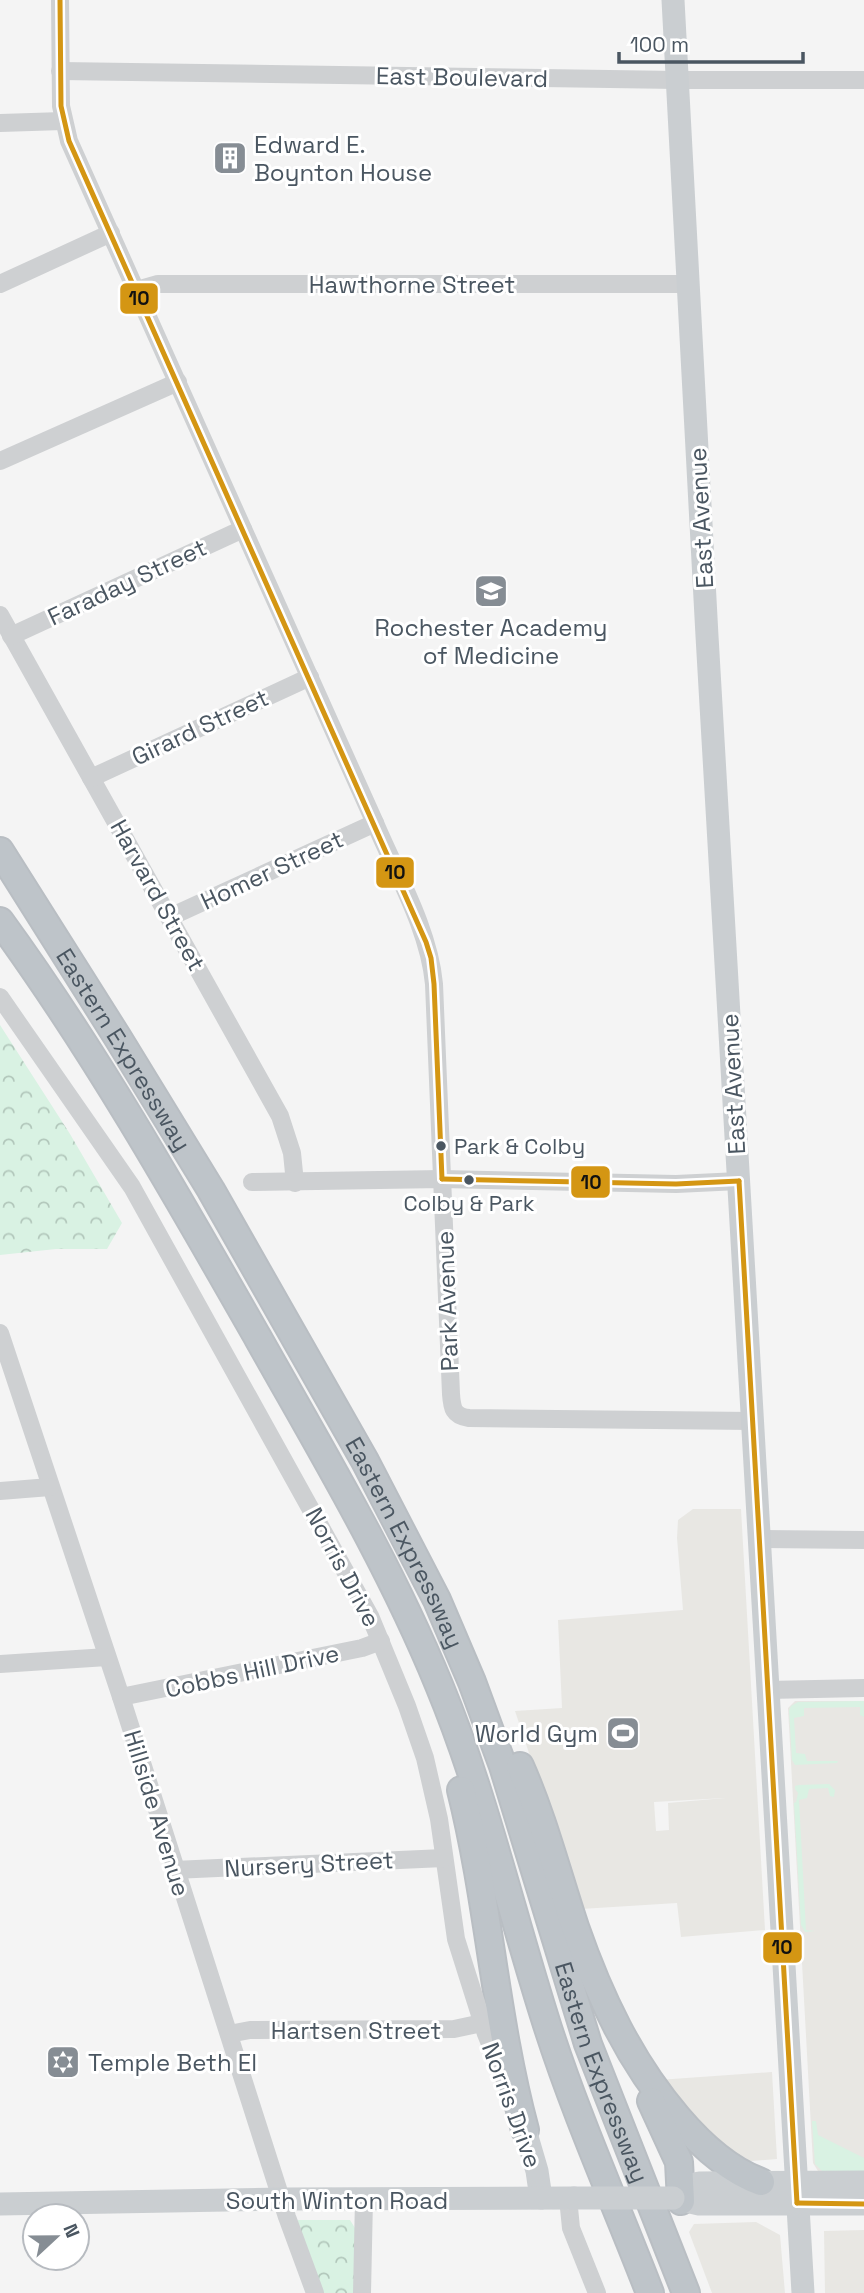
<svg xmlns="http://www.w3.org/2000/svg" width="864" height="2293" font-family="'Space Grotesk',sans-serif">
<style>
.commercial{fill:#e8e7e3;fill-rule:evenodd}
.green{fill:#d9f2e3}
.forest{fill:url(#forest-crowns)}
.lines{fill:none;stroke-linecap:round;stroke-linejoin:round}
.highway-casing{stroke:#b9bec3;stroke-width:30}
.minor{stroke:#ced0d2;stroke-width:18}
.major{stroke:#caced1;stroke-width:23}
.highway{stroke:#bec4c9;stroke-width:26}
.major-bridge{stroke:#caced1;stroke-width:23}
.bus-1-casing{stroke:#fff;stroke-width:10}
.bus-1{stroke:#d49613;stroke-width:5}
.bus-dot{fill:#4a5661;stroke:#fff;stroke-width:2.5}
.labels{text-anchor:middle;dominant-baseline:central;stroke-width:6;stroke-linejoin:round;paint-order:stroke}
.bus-label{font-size:22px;fill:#4a5661;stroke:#fff;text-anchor:start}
.street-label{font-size:24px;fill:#4a5661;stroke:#fff}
.poi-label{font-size:24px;fill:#4a5661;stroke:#fff;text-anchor:start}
.line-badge{stroke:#fff;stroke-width:2.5}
.pale-badge-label{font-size:19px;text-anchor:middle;font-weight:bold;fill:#111}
</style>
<defs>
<pattern id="forest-crowns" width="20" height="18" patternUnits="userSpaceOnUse" patternTransform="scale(1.75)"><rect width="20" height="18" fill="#d9f2e3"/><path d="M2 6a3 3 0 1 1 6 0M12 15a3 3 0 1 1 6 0" fill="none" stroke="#b2c7bb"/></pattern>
</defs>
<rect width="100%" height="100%" fill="#f4f4f4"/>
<!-- commercial -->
<g class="commercial">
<path d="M693 1509H741L765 1930 681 1937 677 1903 581 1909 515 1711 562 1708 558 1620 683 1610 677 1538 678 1520ZM725 1798 668 1803 669 1830 656 1831 654 1802Z"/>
<polygon points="795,1701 864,1701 864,2174 818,2171 813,2163 788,1708"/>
<polygon points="772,2072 777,2159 739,2162 710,2139 658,2080"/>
<polygon points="756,2222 780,2235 785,2293 712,2293 689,2232 694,2224"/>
<polygon points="864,2230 864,2293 825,2293 824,2231"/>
</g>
<!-- green -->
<g class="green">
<polygon points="864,1701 864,1717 860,1715 860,1707 804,1708 804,1716 794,1718 796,1753 805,1754 807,1761 838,1761 837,1763 795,1765 792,1760 789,1710 791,1706 798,1702"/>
<polygon points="829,1784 835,1790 834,1797 830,1796 828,1788 809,1789 807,1798 799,1800 806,1930 815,1931 805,1932 801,1925 794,1803 796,1802 798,1793 795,1789 795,1786 799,1785"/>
<polygon points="812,2121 816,2121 818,2135 864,2158 864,2172 823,2172 815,2164"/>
</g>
<!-- forest -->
<g class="forest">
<polygon points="0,1025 70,1134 122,1223 107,1249 56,1249 0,1255"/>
<polygon points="298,2220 350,2220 355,2228 356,2293 319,2293 297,2225"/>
</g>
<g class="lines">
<!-- highway casing -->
<g class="highway-casing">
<g id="highway">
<path id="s1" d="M0 851 118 1038 211 1190 365 1461 437 1600 472 1682 503 1766 588 2044 686 2293"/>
<path d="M0 921C96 1053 177 1196 258 1338 322 1452 389 1563 439 1685 485 1796 511 1913 548 2028 577 2118 616 2205 650 2293"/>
<path d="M520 1766C543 1818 557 1873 575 1927 599 1996 630 2062 678 2118 701 2145 728 2170 761 2182"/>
<path d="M461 1790C489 1902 495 2019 525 2130"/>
<polyline points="651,2101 679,2162 681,2201"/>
</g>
</g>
<!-- minor -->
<g class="minor">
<path d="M60 0 61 106 69 141 375 823C396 873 429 929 434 984L451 1394C452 1408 453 1416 469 1418L753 1421"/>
<polyline points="60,71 677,80 864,80"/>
<polyline points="0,123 63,121"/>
<polyline points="0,284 111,233"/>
<polyline points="137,290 158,284 688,284"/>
<polyline points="0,461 178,382"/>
<polyline points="0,615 280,1116 292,1153 295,1183"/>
<polyline points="11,636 243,529"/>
<polyline points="91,778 310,677"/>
<polyline points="170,917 375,823"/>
<polyline points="0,997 132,1187 370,1616 407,1706 425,1758 439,1819 456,1939 486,2034 505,2081"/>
<polyline points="252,1182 442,1179 676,1184 739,1181"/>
<polyline points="0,1333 121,1697 287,2217 315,2293"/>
<polyline points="0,1491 50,1487"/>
<polyline points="759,1539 864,1540"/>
<polyline points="0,1664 107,1657"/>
<polyline points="767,1690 864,1688"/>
<polyline points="121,1697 362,1648 381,1641"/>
<polyline points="174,1870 444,1858"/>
<polyline points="229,2034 250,2030 454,2029 482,2023"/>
<polyline points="568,2198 571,2228 597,2293"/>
<polyline points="362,2293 364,2199"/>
</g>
<!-- major -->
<g class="major">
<polyline points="673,0 707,636 803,2293"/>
<polyline points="525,2130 537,2171 541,2198"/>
<polyline points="864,2182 699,2183 685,2187 673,2198 699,2204 864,2204"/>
<polyline points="0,2204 283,2199 574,2198"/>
</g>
<!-- highway -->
<use href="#highway" class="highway"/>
<!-- major-bridge -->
<polyline class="major-bridge" points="574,2198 673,2198"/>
<!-- bus-1 casing -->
<g class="bus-1-casing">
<g id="bus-1">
<polyline points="60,0 61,106 69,141 426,942 431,958 434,984 442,1179"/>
<polyline points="442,1179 676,1184 739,1181"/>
<polyline points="739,1181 797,2203"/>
<polyline points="797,2203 864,2204"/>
</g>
</g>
<!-- bus-1 -->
<use href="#bus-1" class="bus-1"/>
</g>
<!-- icons -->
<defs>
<g id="building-square" transform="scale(1.75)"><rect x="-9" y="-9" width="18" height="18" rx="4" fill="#868d94" stroke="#fff"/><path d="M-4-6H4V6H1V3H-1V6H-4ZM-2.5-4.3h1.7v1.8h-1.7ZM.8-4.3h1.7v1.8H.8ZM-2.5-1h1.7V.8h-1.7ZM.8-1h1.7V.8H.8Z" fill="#fff"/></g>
<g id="school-square" transform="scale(1.75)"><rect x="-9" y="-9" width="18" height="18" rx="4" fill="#868d94" stroke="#fff"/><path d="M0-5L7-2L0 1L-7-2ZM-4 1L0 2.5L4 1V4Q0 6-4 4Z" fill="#fff"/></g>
<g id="stadium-square" transform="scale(1.75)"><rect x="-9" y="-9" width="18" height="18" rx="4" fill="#868d94" stroke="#fff"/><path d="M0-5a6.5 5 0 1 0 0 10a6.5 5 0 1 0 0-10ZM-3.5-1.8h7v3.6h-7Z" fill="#fff"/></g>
<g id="synagogue-square" transform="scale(1.75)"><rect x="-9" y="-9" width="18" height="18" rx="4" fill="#868d94" stroke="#fff"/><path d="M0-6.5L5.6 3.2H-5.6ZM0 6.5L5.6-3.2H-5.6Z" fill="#fff"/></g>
</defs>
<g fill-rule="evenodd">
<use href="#building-square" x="230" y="158"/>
<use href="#school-square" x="491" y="591"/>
<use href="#stadium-square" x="623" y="1733"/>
<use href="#synagogue-square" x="63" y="2062"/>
</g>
<!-- markers -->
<g class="bus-dot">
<circle cx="441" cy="1146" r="6"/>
<circle cx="469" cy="1180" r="6"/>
</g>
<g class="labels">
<!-- bus labels -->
<g class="bus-label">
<text x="454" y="1146">Park &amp; Colby</text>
<text x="469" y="1203" text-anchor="middle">Colby &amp; Park</text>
</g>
<!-- street labels -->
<g class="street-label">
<text transform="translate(462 77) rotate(1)">East Boulevard</text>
<text x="412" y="284">Hawthorne Street</text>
<text transform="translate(701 518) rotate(-93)">East Avenue</text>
<text transform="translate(127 582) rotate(-25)">Faraday Street</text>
<text transform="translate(200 727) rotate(-25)">Girard Street</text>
<text transform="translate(272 870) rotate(-25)">Homer Street</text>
<text transform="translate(158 895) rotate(61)">Harvard Street</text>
<text stroke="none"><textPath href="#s1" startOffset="234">Eastern Expressway</textPath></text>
<text transform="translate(733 1084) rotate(-93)">East Avenue</text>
<text transform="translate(447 1301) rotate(-92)">Park Avenue</text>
<text stroke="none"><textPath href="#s1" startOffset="802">Eastern Expressway</textPath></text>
<text transform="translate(343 1567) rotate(62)">Norris Drive</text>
<text transform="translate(252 1671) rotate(-12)">Cobbs Hill Drive</text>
<text transform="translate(157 1813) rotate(73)">Hillside Avenue</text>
<text transform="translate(309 1864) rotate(-3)">Nursery Street</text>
<text x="356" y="2030">Hartsen Street</text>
<text stroke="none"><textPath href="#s1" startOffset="1368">Eastern Expressway</textPath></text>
<text transform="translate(512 2105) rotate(70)">Norris Drive</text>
<text x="337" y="2200">South Winton Road</text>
</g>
<!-- poi labels -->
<g class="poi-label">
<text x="254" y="144">Edward E.<tspan x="254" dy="28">Boynton House</tspan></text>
<text x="491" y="627" text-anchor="middle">Rochester Academy<tspan x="491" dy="28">of Medicine</tspan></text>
<text x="598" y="1733" text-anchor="end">World Gym</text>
<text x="88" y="2062">Temple Beth El</text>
</g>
</g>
<g class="line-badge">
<rect x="119" y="282" width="40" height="33" rx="7" fill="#d49613"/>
<rect x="375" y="856" width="40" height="33" rx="7" fill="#d49613"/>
<rect x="570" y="1165" width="41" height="34" rx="7" fill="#d49613"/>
<rect x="762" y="1931" width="41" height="33" rx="7" fill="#d49613"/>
</g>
<g class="pale-badge-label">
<text x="139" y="305">10</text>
<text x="395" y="879">10</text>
<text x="591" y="1189">10</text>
<text x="782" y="1954">10</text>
</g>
<!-- north arrow -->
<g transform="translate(56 2237) rotate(68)"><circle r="33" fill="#ffffff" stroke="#b7bbc0" stroke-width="2"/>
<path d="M0-5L12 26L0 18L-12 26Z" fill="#868d94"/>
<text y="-10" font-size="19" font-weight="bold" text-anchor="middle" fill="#4a5661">N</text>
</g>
<!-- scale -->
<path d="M619 52v10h184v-10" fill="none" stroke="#4a5661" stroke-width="3.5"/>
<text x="630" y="52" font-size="21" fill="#4a5661" stroke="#ffffff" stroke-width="5" paint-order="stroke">100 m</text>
</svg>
